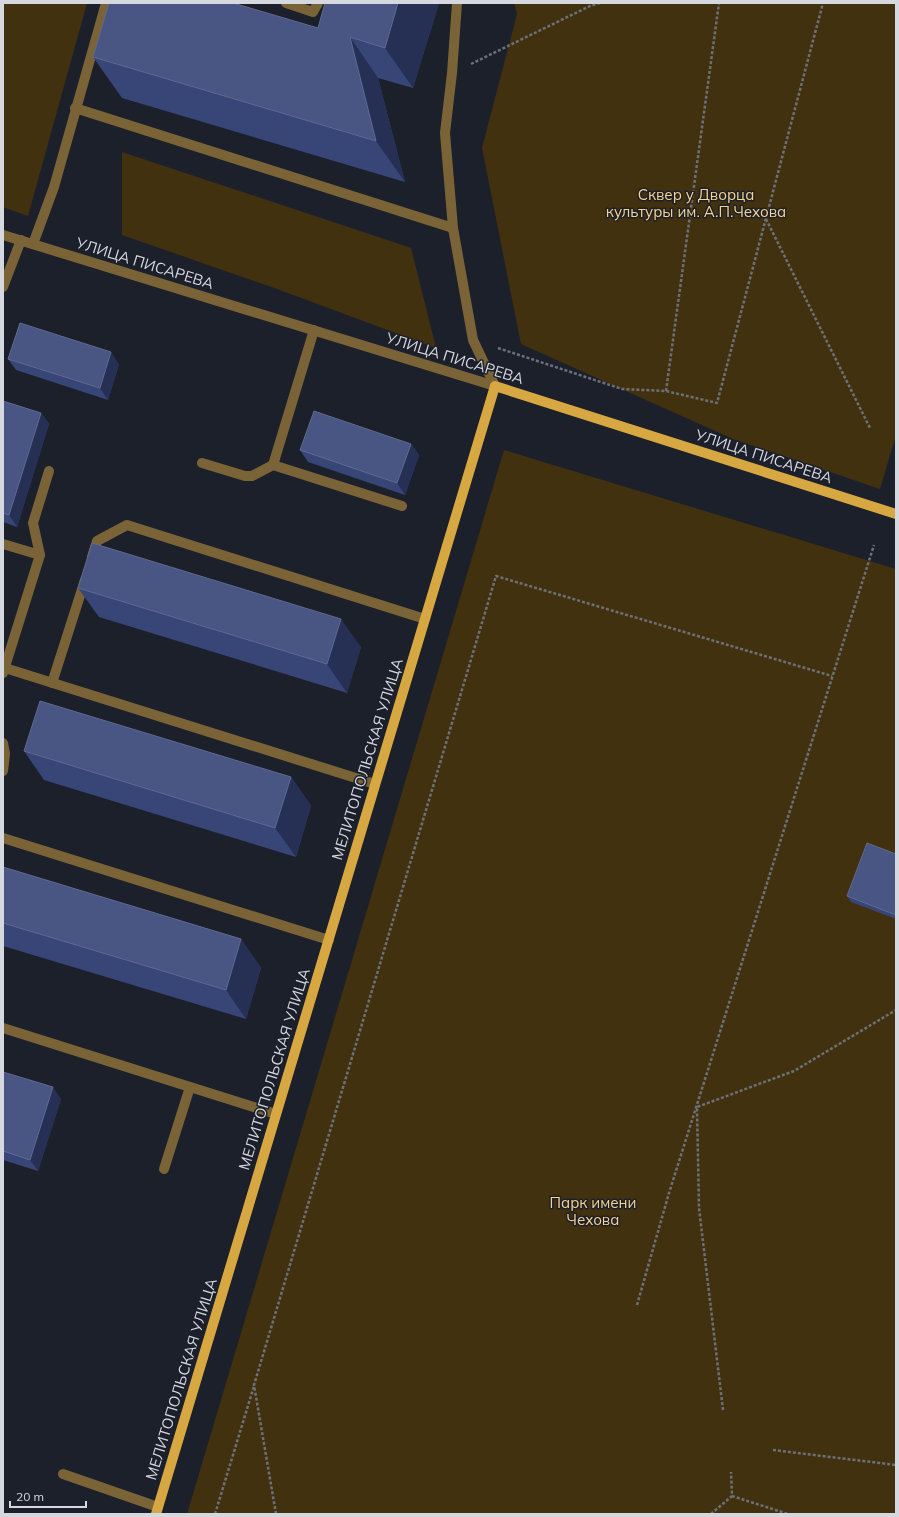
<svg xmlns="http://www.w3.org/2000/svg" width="899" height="1517" font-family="Mulish,sans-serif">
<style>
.green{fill:#42310e}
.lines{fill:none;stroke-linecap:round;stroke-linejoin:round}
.path{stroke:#6c7079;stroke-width:2.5;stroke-dasharray:3 2;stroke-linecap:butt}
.minor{stroke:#7a6437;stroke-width:10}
.major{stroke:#d7a741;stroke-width:10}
.wall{fill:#384577}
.shaded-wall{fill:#263054}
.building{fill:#495582;stroke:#5f6991}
.labels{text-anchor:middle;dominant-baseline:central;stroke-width:3;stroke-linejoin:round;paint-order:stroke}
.park-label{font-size:15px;fill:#f8d38d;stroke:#1c202b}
.street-label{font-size:15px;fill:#d5d8df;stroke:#1c202b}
</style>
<rect width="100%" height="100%" fill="#1c202b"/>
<!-- green -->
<g class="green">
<polygon points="3,3 87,3 28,216 3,207"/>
<polygon points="514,3 896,3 896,435 880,489 733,439 521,344 482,148 517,14"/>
<polygon points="122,152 411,248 436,348 277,289 122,235"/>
<polygon points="504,450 896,569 896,1514 187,1514"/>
</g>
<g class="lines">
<!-- path -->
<g class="path">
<polyline points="471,64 590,6 600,3"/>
<polyline points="766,219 870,428"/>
<polyline points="498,348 622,389 666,391 717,403 823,3"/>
<polyline points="666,391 719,3"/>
<polyline points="637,1305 669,1193 874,545"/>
<polyline points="723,1410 699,1208 697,1107 794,1071 896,1010"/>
<polyline points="773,1450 896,1465"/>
<polyline points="732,1496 788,1514"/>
<polyline points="215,1514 254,1386"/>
<polyline points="276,1514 254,1385 496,576 832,676"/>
<polyline points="711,1514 732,1496 731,1472"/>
</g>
<!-- minor -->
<g class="minor">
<polyline points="286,3 313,12 318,3"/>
<polyline points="457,3 452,73 445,133 453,228 473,340 495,386"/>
<polyline points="75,108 453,228"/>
<polyline points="3,235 495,386"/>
<polyline points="33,244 54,187 106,3"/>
<polyline points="3,287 21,240"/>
<polyline points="314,330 273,465 402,506"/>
<polyline points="202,463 245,476 252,476 273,465"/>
<polyline points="3,544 40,555"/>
<polyline points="92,557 97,541 127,525 425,619"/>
<polyline points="5,668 375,784"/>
<polyline points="3,673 40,555 33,523 49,471"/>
<polyline points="52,683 85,580"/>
<polyline points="3,743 5,754 3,771"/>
<polyline points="3,838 329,940"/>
<polyline points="3,1028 276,1114"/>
<polyline points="164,1169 190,1087"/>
<polyline points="63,1474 158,1507"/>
</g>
<!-- major -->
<polyline class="major" points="156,1514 495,386 896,514"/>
</g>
<!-- wall -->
<g class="wall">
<polygon points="325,3 439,3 413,88 378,78 405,182 122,98 93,57 318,28"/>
<polygon points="8,359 119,364 108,400 16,370"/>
<polygon points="3,401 41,413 49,424 17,527 3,522"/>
<polygon points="411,444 419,455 405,495 308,462 300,450"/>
<polygon points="78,588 361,647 347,693 99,617"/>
<polygon points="24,751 291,777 311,806 296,857 44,780"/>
<polygon points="896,854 896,919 851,902 847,896"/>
<polygon points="3,867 241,939 261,968 246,1019 3,946"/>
<polygon points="3,1072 61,1099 38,1171 3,1160"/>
</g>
<!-- shaded-wall -->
<g class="shaded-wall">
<polygon points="398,3 439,3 413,88 385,48"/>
<polygon points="350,37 378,78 405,182 376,141"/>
<polygon points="111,352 119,364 108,400 100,388"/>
<polygon points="41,413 49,424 17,527 9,515"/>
<polygon points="411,444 419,455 405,495 397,483"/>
<polygon points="341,619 361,647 347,693 327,664"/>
<polygon points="291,777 311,806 296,857 275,828"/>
<polygon points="241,939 261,968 246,1019 226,990"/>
<polygon points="53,1087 61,1099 38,1171 30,1160"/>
</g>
<!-- building -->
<g class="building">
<polygon points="109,3 233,3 318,28 325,3 398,3 385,48 350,37 376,141 93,57"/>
<polygon points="20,323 111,352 100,388 8,359"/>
<polygon points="3,401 41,413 9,515 3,513"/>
<polygon points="314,411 411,444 397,483 300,450"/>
<polygon points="92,543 341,619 327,664 78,588"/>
<polygon points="40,701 291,777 275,828 24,751"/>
<polygon points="867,843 896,854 896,915 847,896"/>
<polygon points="3,867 241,939 226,990 3,923"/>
<polygon points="3,1072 53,1087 30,1160 3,1151"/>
</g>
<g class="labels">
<!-- park labels -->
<g class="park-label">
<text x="696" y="194">Сквер у Дворца<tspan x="696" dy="17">культуры им. А.П.Чехова</tspan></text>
<text x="593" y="1202">Парк имени<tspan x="593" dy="17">Чехова</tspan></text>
</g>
<!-- street labels -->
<g class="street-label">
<text transform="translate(145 263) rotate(17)">УЛИЦА ПИСАРЕВА</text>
<text transform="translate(455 358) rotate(17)">УЛИЦА ПИСАРЕВА</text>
<text transform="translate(764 456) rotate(18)">УЛИЦА ПИСАРЕВА</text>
<text transform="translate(367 759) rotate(-73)">МЕЛИТОПОЛЬСКАЯ УЛИЦА</text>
<text transform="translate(274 1069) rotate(-73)">МЕЛИТОПОЛЬСКАЯ УЛИЦА</text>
<text transform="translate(181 1379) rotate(-73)">МЕЛИТОПОЛЬСКАЯ УЛИЦА</text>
</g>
</g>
<!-- border -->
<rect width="899" height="1517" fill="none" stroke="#d5d8df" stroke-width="8"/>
<!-- scale -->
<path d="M10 1501v6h76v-6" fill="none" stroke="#d5d8df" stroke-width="2"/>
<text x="16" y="1501" font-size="12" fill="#d5d8df" stroke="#1c202b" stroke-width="3" paint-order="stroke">20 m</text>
</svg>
